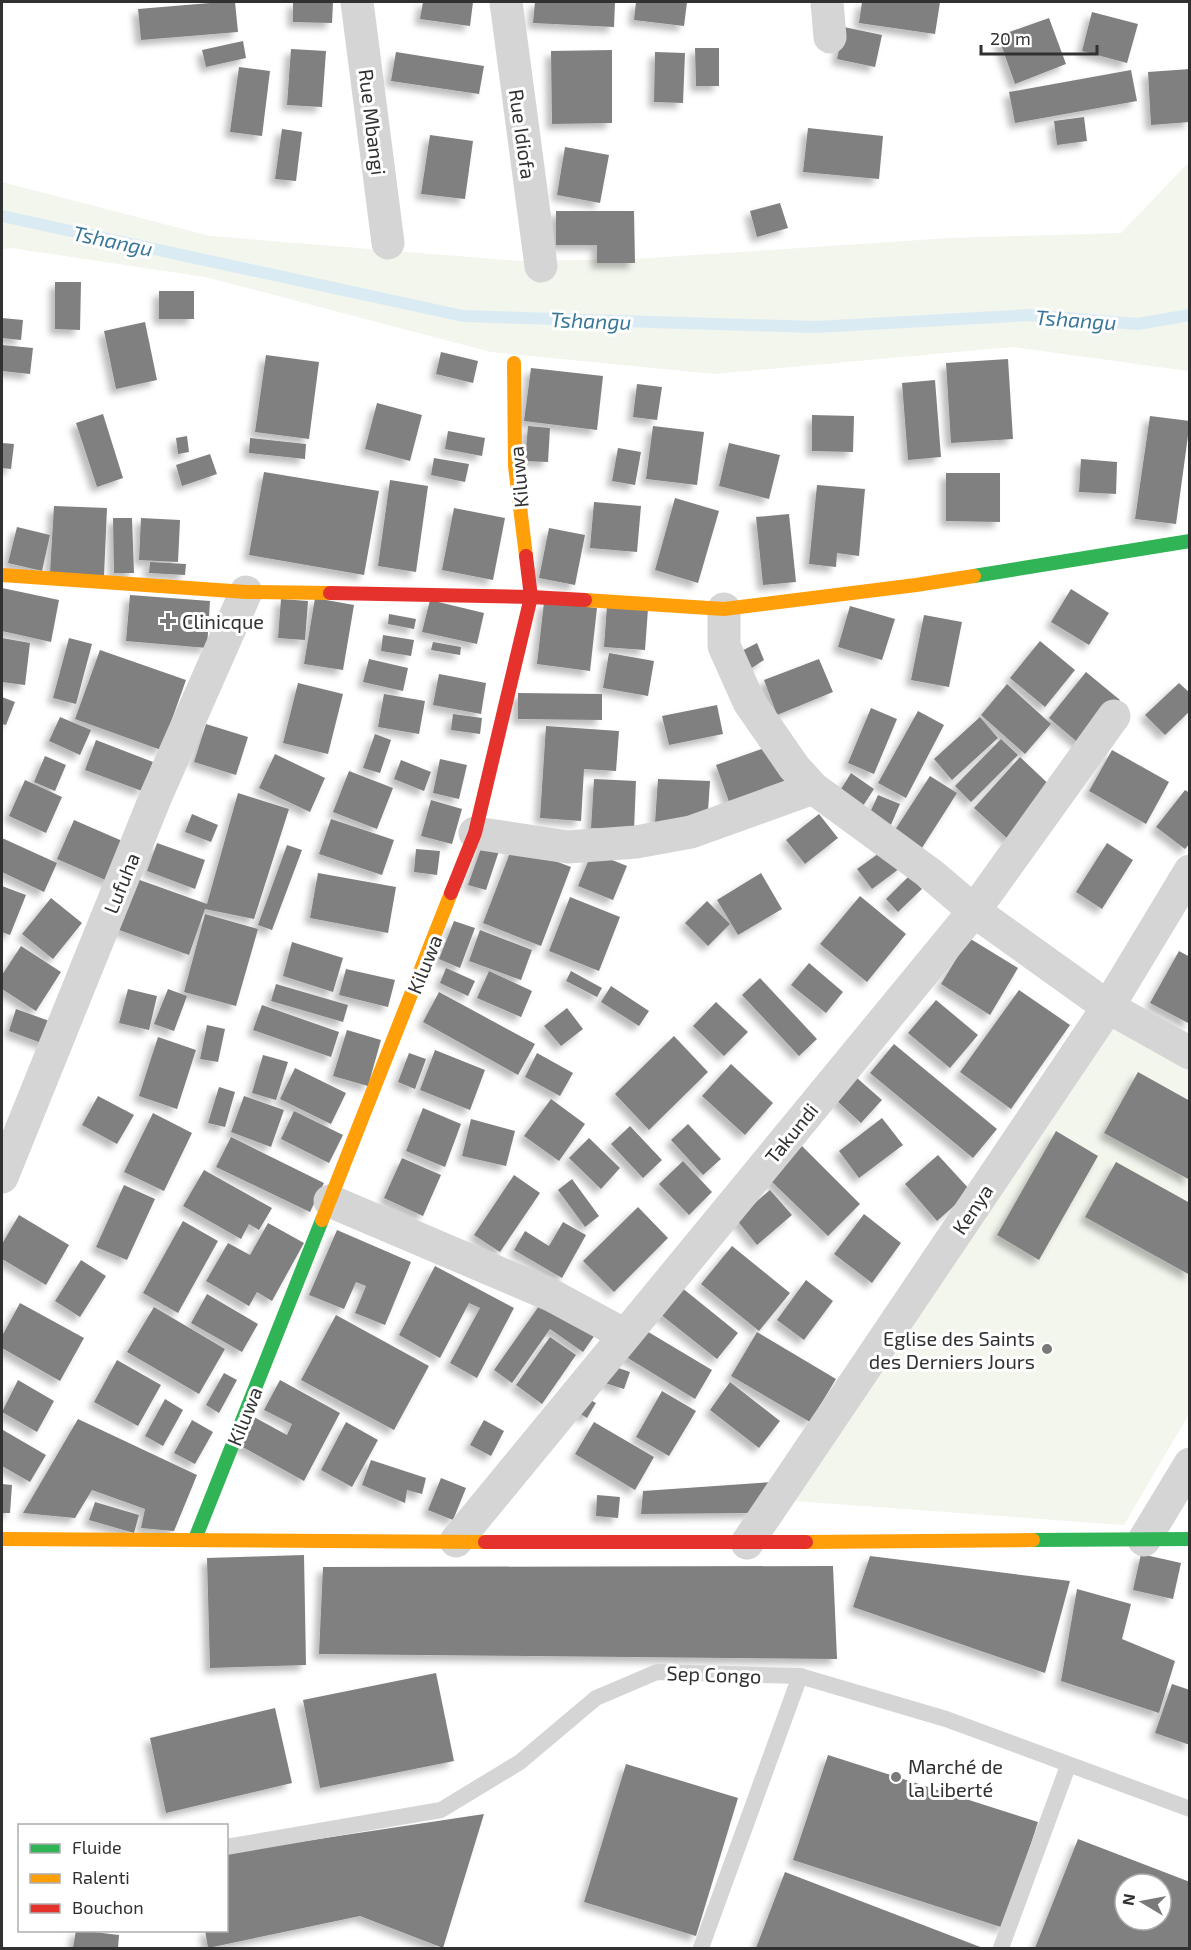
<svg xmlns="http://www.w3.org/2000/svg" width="1191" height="1950" font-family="'Exo 2',sans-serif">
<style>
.green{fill:#f2f6ed}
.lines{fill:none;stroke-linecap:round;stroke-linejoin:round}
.stream{stroke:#dbebf4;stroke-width:12}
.building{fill:#808080;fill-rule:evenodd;filter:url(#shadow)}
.lane{stroke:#d5d5d5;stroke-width:16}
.street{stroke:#d5d5d5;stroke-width:33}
.fast{stroke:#30b455;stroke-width:14}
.slow{stroke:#ff9f0a;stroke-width:14}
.jam{stroke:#e5322d;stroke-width:14}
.poi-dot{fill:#797979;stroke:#fff;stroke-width:2}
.labels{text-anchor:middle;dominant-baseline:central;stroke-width:6;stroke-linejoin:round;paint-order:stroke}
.street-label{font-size:20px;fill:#313131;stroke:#fff}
.poi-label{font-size:20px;fill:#313131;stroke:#fff;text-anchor:start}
.water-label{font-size:21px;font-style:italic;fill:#39779a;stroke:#fff}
</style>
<defs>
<filter id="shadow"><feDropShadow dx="-5.5" dy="5.5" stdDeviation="3" flood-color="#0004"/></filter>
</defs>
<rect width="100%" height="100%" fill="#fff"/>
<!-- green -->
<g class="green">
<polygon points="1189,162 1189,371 1188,371 1012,347 714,374 491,352 205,277 11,248 2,249 2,182 210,236 519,261 635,259 950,238 1121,233"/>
<polygon points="1106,1024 1189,1068 1189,1414 1124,1525 780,1500"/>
</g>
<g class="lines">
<!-- stream -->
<polyline class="stream" points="2,216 463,316 815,327 1030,315 1137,324 1190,315"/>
</g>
<!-- building -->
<g class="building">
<polygon points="222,2 235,2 238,32 141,40 138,9"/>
<polygon points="293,2 333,2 332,23 293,22"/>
<polygon points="423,2 473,2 470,26 420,19"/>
<polygon points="535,2 615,2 614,27 533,23"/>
<polygon points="636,2 687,2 684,26 634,20"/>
<polygon points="862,2 940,2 935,34 859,23"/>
<polygon points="1092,12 1138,24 1127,63 1082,51"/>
<polygon points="1049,18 1066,64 1015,84 998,36"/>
<polygon points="844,27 882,35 875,67 837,59"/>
<polygon points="243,41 246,58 206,67 202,50"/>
<polygon points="695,48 719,48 719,86 696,86"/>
<polygon points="291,49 326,51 322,107 287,105"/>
<polygon points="612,50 612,123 552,124 551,51"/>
<polygon points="396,52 484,66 479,94 391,81"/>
<polygon points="655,52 685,53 683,103 654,102"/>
<polygon points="239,67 270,71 262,136 230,132"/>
<polygon points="1190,69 1190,122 1151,125 1148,72"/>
<polygon points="1131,70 1137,101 1015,123 1009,92"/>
<polygon points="1084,117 1087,141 1057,145 1054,121"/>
<polygon points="808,128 883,136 879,179 803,172"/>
<polygon points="282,129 302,132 296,181 275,179"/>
<polygon points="430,135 473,141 465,199 421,194"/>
<polygon points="565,147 609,155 600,203 557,195"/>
<polygon points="780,203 788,228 757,237 750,211"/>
<polygon points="556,211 634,211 635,263 597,263 597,245 556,245"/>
<polygon points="55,282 81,282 80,330 55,329"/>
<rect x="159" y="291" width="35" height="28"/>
<polygon points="2,318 23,320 21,340 2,338"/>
<polygon points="145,322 157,380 116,389 104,331"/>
<polygon points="2,345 33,348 30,374 2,371"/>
<polygon points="441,352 478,361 473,383 436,374"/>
<polygon points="266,355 319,362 309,439 255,432"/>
<polygon points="1008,359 1013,439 951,443 946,363"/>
<polygon points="531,368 603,376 597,430 524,421"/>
<polygon points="935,380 941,457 908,460 902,383"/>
<polygon points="637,384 662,387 657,420 633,417"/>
<polygon points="377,403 422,415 410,461 365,449"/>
<polygon points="103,414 123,478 97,487 76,423"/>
<polygon points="812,415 854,416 853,452 812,451"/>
<polygon points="1150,416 1190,421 1176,524 1135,519"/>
<polygon points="528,426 550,428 548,462 525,461"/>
<polygon points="653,426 704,432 697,485 646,479"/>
<polygon points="448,431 485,438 482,456 445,449"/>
<polygon points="187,436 189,452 178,454 176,438"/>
<polygon points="250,438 306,444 305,459 249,453"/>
<polygon points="2,443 14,444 11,469 2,468"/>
<polygon points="729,443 780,455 769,499 719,486"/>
<polygon points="618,448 641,452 635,485 612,481"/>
<polygon points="210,454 217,474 182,486 176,465"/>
<polygon points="434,458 469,464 465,482 431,475"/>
<polygon points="1081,459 1117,462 1116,494 1079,492"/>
<polygon points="264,472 379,491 364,575 249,555"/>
<polygon points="946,473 1000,473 1000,522 946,521"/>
<polygon points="390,480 428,486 416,572 378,566"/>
<polygon points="817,485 865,489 859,556 837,553 836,567 809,564"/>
<polygon points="675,498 719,511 698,583 655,570"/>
<polygon points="594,502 641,506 637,552 590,548"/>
<polygon points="54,506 107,508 104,576 50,573"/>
<polygon points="454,508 505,518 493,580 442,570"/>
<polygon points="789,514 796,582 763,585 756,517"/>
<polygon points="113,518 132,518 134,573 114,573"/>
<polygon points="141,518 180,520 178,562 139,560"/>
<polygon points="17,527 50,535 42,571 8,563"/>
<polygon points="549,528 585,535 575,585 539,578"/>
<polygon points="150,562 186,564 185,575 149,573"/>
<polygon points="2,588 59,600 51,642 2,631"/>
<polygon points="1071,589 1109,613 1089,645 1051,622"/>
<polygon points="130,595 210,601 207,648 126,641"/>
<polygon points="315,598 354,605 343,670 304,664"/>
<polygon points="281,599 308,601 305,640 278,638"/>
<polygon points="430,600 484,613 477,644 422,632"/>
<polygon points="544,602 597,608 590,671 537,664"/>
<polygon points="607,605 648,609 645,650 604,647"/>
<polygon points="850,606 895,619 882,660 838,647"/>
<polygon points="389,614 416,619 414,629 388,624"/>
<polygon points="924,615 962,622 949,687 911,680"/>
<polygon points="383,635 414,640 411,656 381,651"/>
<polygon points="2,638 30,643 25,685 2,682"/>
<polygon points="69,638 92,644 76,704 53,698"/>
<polygon points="1040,641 1075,670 1045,707 1010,678"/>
<polygon points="433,642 461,647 460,655 431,650"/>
<polygon points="757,643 764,660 744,673 734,655"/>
<polygon points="100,650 186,680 161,750 75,719"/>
<polygon points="609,653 654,661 648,696 603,688"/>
<polygon points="369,659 408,668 403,691 363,682"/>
<polygon points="819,659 833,692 777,715 764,680"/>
<polygon points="1086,672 1120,700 1082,746 1049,718"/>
<polygon points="439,674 486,683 481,714 433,705"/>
<polygon points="298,683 343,694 328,754 283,743"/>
<polygon points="1179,683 1190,693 1190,711 1165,735 1145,715"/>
<polygon points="1007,684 1051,724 1025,754 981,715"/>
<polygon points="518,693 602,694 602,720 518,719"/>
<polygon points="384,694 425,701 419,734 378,727"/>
<polygon points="2,697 15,702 6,725 2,724"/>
<polygon points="717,705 723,734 669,745 662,716"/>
<polygon points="871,708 897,719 874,774 848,763"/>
<polygon points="918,711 944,725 906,798 878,783"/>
<polygon points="453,714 482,718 480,734 451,730"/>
<polygon points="60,717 91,730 80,755 49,741"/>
<polygon points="980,717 998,738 952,780 934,759"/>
<polygon points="206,724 248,737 236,775 194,762"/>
<polygon points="546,726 619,731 616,771 584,769 581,821 540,818"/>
<polygon points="375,734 391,740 380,773 363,768"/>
<polygon points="1001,739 1018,755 971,802 955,786"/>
<polygon points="96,740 153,762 142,791 85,770"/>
<polygon points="773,745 786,783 729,802 716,765"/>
<polygon points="1112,750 1169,782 1146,824 1089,791"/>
<polygon points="275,754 325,778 310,812 259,788"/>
<polygon points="45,756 66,765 55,791 34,782"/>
<polygon points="1020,757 1055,790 1010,841 974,808"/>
<polygon points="440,759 467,765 459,799 433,793"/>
<polygon points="401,760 431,772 424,791 394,779"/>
<polygon points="349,771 393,788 377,829 333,812"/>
<polygon points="851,773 874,789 861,809 838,794"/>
<polygon points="930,776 957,793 920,851 893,833"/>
<polygon points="594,779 636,781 634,830 591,828"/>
<polygon points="658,779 710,781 707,826 655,823"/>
<polygon points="25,780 62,797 46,833 9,816"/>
<polygon points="1185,790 1190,793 1190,843 1185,849 1156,827"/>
<polygon points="238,793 289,809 254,919 205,909 189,955 119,930 137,879 207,904"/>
<polygon points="878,795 900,804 890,827 868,817"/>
<polygon points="431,800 462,809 452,844 421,836"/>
<polygon points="192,814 218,825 211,842 185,832"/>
<polygon points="819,814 838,838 805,864 786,840"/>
<polygon points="331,819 394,840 382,875 319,854"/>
<polygon points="74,820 127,843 110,882 57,859"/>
<polygon points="2,838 57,863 44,892 2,872"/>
<polygon points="484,840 501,845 486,890 468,885"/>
<polygon points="157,843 205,860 195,889 147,871"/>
<polygon points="1107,843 1133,860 1102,909 1076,892"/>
<polygon points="287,845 302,850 272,930 258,925"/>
<polygon points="513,845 571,867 541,946 483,923"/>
<polygon points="889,846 903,866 872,889 857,869"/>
<polygon points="416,849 440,851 437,875 414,872"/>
<polygon points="592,852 627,866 613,900 578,886"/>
<polygon points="318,873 396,887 388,933 310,918"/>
<polygon points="761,873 782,909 738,935 717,900"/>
<polygon points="909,876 922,889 898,912 886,899"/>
<polygon points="2,886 26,895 10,935 2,932"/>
<polygon points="860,896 906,934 867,982 820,944"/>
<polygon points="570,897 620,917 599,971 549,951"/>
<polygon points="51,898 82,923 53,959 22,934"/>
<polygon points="707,901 730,924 708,946 685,923"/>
<polygon points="205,914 258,929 236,1006 184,992"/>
<polygon points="454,921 475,928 460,968 439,959"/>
<polygon points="480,930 532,950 521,980 469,961"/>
<polygon points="969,938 1018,968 990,1015 941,984"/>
<polygon points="292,942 343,958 333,992 283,976"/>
<polygon points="21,946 61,972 36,1011 2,989 2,975"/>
<polygon points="1179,951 1190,957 1190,1024 1150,1003"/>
<polygon points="809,963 843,992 826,1013 791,985"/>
<polygon points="446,968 475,981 468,996 440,983"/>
<polygon points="346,969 395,980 388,1007 339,995"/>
<polygon points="489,971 532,991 521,1017 477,998"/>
<polygon points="571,971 602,988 597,997 566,981"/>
<polygon points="760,978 817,1039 799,1056 742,995"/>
<polygon points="276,984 348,1005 343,1022 271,1001"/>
<polygon points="611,986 649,1011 639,1026 601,1002"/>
<polygon points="128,989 157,996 149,1030 119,1023"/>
<polygon points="168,989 187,996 174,1031 154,1024"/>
<polygon points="1019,990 1070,1025 1011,1109 960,1072"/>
<polygon points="439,992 535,1044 518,1075 423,1022"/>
<polygon points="936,1000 978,1035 950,1068 908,1033"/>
<polygon points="716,1002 748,1032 724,1056 693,1026"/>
<polygon points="262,1005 339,1032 331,1057 253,1030"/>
<polygon points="567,1008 583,1029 561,1046 544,1026"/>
<polygon points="16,1009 55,1023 47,1045 9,1031"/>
<polygon points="207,1025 225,1029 218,1062 200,1059"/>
<polygon points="347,1030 381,1040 368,1086 333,1076"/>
<polygon points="674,1036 708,1072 649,1130 615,1094"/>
<polygon points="158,1037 196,1050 177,1109 139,1096"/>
<polygon points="894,1044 997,1129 973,1158 870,1073"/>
<polygon points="435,1050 485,1070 470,1110 420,1090"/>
<polygon points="409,1053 426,1059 415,1089 398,1082"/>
<polygon points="537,1053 573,1073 560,1096 525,1077"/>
<polygon points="263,1055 288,1062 276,1100 252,1093"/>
<polygon points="731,1064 773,1103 745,1135 702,1096"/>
<polygon points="295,1068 346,1093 331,1124 280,1099"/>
<polygon points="1138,1072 1190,1101 1190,1180 1104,1133"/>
<polygon points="857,1078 882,1100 861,1123 836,1100"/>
<polygon points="219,1087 235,1092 225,1127 208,1123"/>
<polygon points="98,1096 134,1115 117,1144 82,1125"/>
<polygon points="244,1096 284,1110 271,1147 231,1132"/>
<polygon points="551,1099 585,1124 559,1161 524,1136"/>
<polygon points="423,1108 461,1124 445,1167 406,1151"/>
<polygon points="294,1111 343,1135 329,1163 281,1139"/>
<polygon points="153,1113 192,1133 164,1191 124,1172"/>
<polygon points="882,1118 903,1145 859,1178 839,1151"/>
<polygon points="471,1119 515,1131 506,1166 462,1156"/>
<polygon points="688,1124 721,1159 703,1175 671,1140"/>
<polygon points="630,1126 662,1160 643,1178 611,1144"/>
<polygon points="1056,1131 1098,1156 1039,1260 997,1235"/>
<polygon points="231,1137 324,1183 310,1212 216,1167"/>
<polygon points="589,1138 620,1168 601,1189 569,1158"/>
<polygon points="802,1146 860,1204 828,1236 770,1180"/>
<polygon points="938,1155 971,1191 937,1221 905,1184"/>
<polygon points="402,1158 441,1175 423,1216 384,1198"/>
<polygon points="683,1161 712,1192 689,1215 659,1184"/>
<polygon points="1116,1162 1190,1203 1190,1275 1085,1217"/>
<polygon points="204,1170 272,1208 259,1230 249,1224 241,1239 183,1206"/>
<polygon points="514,1175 540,1193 500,1252 474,1235"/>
<polygon points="572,1179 599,1216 585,1227 558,1190"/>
<polygon points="124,1185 155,1199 127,1260 96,1247"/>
<polygon points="770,1190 792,1215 757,1245 736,1219"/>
<polygon points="638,1207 668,1238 614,1292 583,1261"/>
<polygon points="864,1214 901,1243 872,1283 834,1254"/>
<polygon points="19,1215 69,1245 46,1285 2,1259 2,1244"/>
<polygon points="183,1221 218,1241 178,1313 143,1293"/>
<polygon points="563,1222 586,1235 562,1278 514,1250 525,1231 549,1246"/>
<polygon points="268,1223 304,1243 272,1301 257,1292 249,1306 206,1281 228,1243 250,1255"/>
<polygon points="337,1230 411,1262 385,1325 355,1313 366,1286 356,1282 344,1309 309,1295"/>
<polygon points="732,1246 790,1293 759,1331 701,1284"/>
<polygon points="81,1260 106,1276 80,1317 55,1301"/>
<polygon points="435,1266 514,1308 477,1378 450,1363 480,1308 469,1303 440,1358 399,1335"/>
<polygon points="806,1280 833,1301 804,1340 777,1320"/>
<polygon points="676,1283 738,1333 717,1359 655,1310"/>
<polygon points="207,1294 258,1324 242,1352 191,1323"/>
<polygon points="546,1296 597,1332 583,1352 550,1329 512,1383 494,1370"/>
<polygon points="20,1303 84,1338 60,1381 2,1348 2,1336"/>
<polygon points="154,1307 225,1349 199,1394 127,1352"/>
<polygon points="336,1315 429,1366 394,1430 301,1380"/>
<polygon points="640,1327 712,1370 695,1399 623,1355"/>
<polygon points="757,1332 836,1379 810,1422 731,1376"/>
<polygon points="550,1337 576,1355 542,1404 516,1385"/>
<polygon points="117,1360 161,1385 138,1426 94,1402"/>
<polygon points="610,1365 630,1372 624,1389 605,1383"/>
<polygon points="224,1373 237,1380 219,1413 206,1405"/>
<polygon points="18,1380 54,1401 37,1432 2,1412"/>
<polygon points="280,1380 340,1413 304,1481 239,1445 254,1417 287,1435 292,1424 264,1410"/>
<polygon points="730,1382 780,1421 759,1448 710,1410"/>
<polygon points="662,1391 696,1411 669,1456 636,1437"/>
<polygon points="579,1394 596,1403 587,1418 571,1408"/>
<polygon points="165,1399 183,1410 163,1446 145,1436"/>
<polygon points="78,1419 197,1475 174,1531 141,1528 145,1509 92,1490 75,1518 23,1513"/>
<polygon points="192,1420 213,1432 195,1464 174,1453"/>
<polygon points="484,1420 504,1431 491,1456 470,1445"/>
<polygon points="346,1422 378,1440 352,1487 321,1470"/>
<polygon points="594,1422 654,1457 635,1490 575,1454"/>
<polygon points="3,1430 46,1455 30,1482 2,1466"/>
<polygon points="371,1460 426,1478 422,1494 407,1490 405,1503 362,1485"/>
<polygon points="441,1478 466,1488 453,1520 428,1510"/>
<polygon points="773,1482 751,1513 641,1514 643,1491"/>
<polygon points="2,1484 12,1485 10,1513 2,1513"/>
<polygon points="597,1495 620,1497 618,1518 596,1516"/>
<polygon points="95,1502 139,1515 134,1533 89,1520"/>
<polygon points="1141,1554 1181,1563 1173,1599 1133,1590"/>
<polygon points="304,1555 306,1665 210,1668 207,1558"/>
<polygon points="870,1556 1070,1581 1045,1673 853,1607"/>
<polygon points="833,1566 837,1659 319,1654 323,1567"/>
<polygon points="1077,1589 1131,1604 1122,1639 1175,1661 1159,1713 1061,1681"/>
<polygon points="436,1673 454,1761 320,1788 303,1700"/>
<polygon points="1172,1684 1190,1690 1190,1745 1155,1733"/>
<polygon points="275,1708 292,1783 166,1813 150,1738"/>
<polygon points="828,1755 1038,1822 1004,1928 793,1860"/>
<polygon points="626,1764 738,1798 696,1936 584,1902"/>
<polygon points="484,1814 443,1948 360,1916 208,1948 205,1930 226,1930 226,1853"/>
<path d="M1078 1839 1190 1882V1948H1035ZM1125 1884H1161V1920H1125Z"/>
<polygon points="785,1872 983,1948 756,1948"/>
<polygon points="76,1930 119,1935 118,1948 73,1948"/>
</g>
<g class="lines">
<!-- lane -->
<g class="lane">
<polyline points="226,1847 441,1810 520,1762 596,1698 657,1672 800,1676 946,1719 1190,1809"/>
<polyline points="701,1948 800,1676"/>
<polyline points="1001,1948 1068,1766"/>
</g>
<!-- street -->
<g class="street">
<polyline points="357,2 388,243"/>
<polyline points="506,2 541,266"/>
<polyline points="827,2 830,37"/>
<polyline points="724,609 724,646 749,702 794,767 813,788 932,875 974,911 1108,1007 1190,1053"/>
<polyline points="475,833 568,847 636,842 691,832 813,788"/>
<polyline points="2,1177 156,796 246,592"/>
<polyline points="330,1201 551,1295 625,1335"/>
<polyline points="1144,1540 1190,1464"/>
<polyline points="456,1541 974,911 1114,716"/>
<polyline points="747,1543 1108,1007 1190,871"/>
</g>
<!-- fast -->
<g class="fast">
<polyline points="974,576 1190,541"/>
<polyline points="195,1539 322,1220"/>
<polyline points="1033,1540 1190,1539"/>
</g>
<!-- slow -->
<g class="slow">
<polyline points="514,363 515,466 526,556"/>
<polyline points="2,575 246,592 330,593"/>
<polyline points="585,600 724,609 916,585 974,576"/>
<polyline points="322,1220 451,893"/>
<polyline points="2,1539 485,1542"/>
<polyline points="806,1542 1033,1540"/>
</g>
<!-- jam -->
<g class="jam">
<polyline points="330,593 531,597 585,600"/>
<polyline points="451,893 475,833 531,597 526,556"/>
<polyline points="485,1542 806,1542"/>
</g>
</g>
<!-- markers -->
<g class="poi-dot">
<path d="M165 612h6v6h6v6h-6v6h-6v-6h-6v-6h6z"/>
<circle cx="1047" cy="1349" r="6"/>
<circle cx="896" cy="1777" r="6"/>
</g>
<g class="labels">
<!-- street labels -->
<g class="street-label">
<text transform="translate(373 122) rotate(83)">Rue Mbangi</text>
<text transform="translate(523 134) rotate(82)">Rue Idiofa</text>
<text transform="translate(518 477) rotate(-95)">Kiluwa</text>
<text transform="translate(121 883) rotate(-68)">Lufuha</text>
<text transform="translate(424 964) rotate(-68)">Kiluwa</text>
<text transform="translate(791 1133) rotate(-51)">Takundi</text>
<text transform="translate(972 1209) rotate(-56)">Kenya</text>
<text transform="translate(244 1416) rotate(-68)">Kiluwa</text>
<text transform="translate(714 1674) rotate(2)">Sep Congo</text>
</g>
<!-- poi labels -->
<g class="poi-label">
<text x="182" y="621">Clinicque</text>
<text x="1035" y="1338" text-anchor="end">Eglise des Saints<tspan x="1035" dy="23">des Derniers Jours</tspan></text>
<text x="908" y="1766">Marché de<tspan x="908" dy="23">la Liberté</tspan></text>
</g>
<!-- water labels -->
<g class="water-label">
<text transform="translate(113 240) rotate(12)">Tshangu</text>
<text transform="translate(1076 319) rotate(4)">Tshangu</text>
<text transform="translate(591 320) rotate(2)">Tshangu</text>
</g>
</g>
<!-- border -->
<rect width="1191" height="1950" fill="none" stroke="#313131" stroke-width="6"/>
<!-- legend -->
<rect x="18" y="1824" width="210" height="108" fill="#ffffff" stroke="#adadad" stroke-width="1.5"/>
<rect x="30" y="1844" width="30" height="9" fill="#30b455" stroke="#adadad" stroke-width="1.5"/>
<text x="72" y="1854" font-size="18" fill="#313131">Fluide</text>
<rect x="30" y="1874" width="30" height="9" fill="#ff9f0a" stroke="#adadad" stroke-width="1.5"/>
<text x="72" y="1884" font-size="18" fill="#313131">Ralenti</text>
<rect x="30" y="1904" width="30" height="9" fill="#e5322d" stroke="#adadad" stroke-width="1.5"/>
<text x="72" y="1914" font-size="18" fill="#313131">Bouchon</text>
<!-- north arrow -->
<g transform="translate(1143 1902) rotate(280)"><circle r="28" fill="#ffffff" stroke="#adadad" stroke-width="1.5"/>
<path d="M0-4.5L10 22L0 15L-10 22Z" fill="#797979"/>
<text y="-9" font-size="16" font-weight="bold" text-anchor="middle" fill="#313131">N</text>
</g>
<!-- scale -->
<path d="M981 45v9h116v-9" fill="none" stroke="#313131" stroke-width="3"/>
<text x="990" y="45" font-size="18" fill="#313131" stroke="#ffffff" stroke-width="4.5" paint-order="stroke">20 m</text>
</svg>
